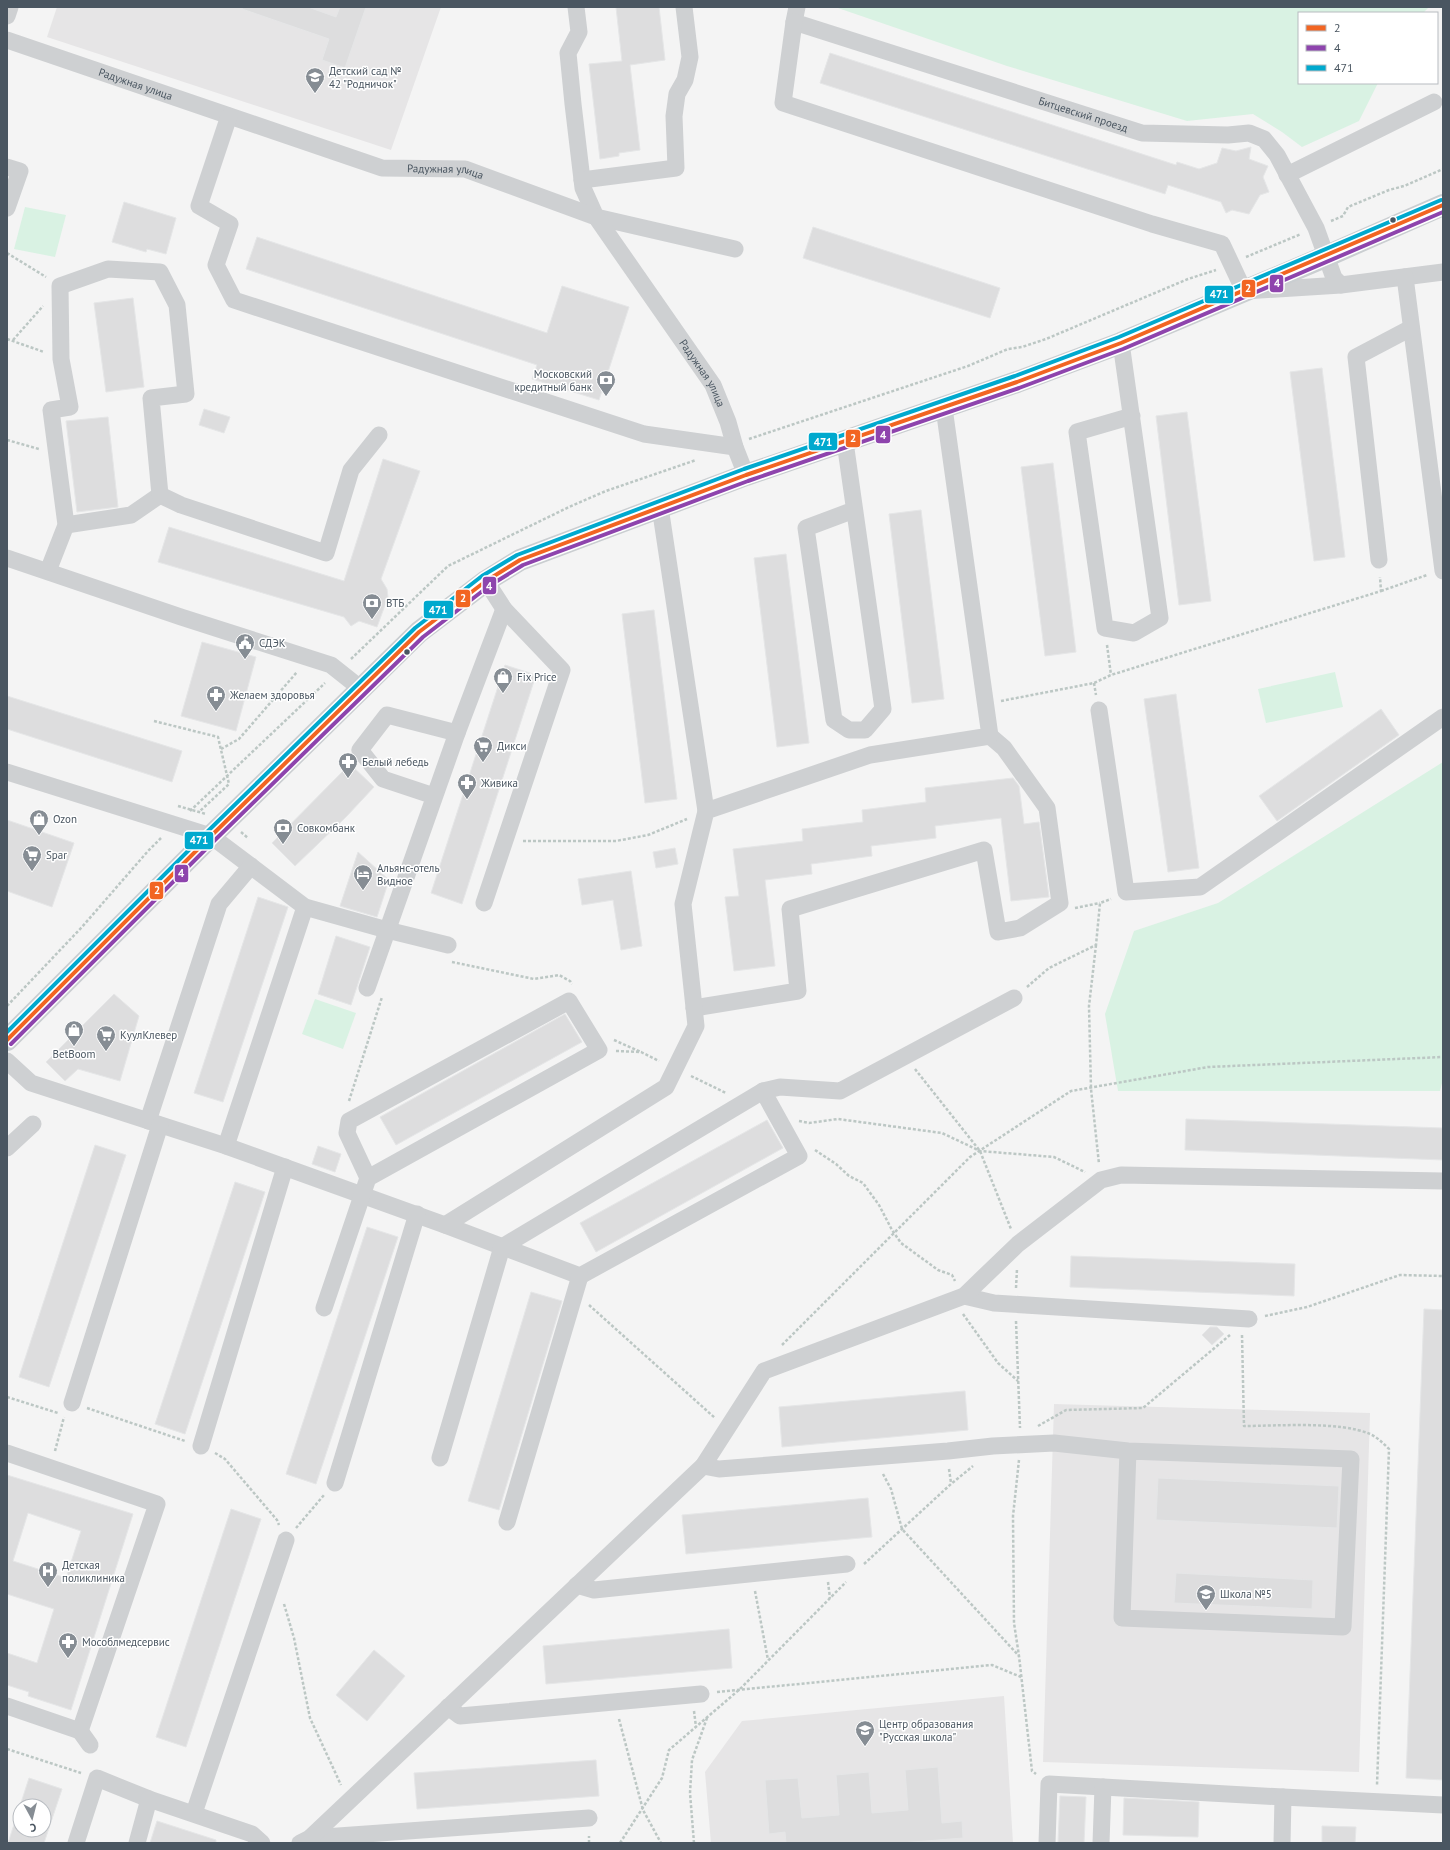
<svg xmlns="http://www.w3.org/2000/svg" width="1450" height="1850" font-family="'PT Sans',sans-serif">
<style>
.education{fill:#e6e5e6}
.green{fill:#d9f2e3}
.building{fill:#ddddde;stroke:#e5e6e7;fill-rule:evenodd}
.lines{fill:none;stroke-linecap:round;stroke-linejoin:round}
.path{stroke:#bcc7c4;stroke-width:2.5;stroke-dasharray:3 2;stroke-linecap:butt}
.minor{stroke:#ced0d2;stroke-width:17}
.major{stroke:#caced1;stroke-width:22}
.bus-1-casing{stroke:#fff;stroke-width:7}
.bus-2-casing{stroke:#fff;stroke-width:7}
.bus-3-casing{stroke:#fff;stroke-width:7}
.bus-1{stroke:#f26522;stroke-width:4}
.bus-2{stroke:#8e44ad;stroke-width:4}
.bus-3{stroke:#00a9ce;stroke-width:4}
.bus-dot{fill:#4a5661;stroke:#fff;stroke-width:1.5}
.labels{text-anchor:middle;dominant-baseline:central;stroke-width:3;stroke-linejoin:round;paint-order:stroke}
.poi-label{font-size:11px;fill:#4a5661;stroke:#fff;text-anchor:start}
.street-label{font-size:11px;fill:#4a5661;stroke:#fff}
.line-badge{stroke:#fff;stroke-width:1.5}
.badge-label{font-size:11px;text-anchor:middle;font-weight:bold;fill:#fff}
</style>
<rect width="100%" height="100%" fill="#f4f4f4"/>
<!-- education -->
<g class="education">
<polygon points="57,7 441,7 391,150 47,37"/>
<polygon points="1054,1404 1370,1413 1359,1772 1043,1762"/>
<polygon points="1004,1696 1013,1843 711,1843 705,1772 742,1721"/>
</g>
<!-- green -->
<g class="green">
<polygon points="835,7 1429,7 1423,13 1299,13 1299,83 1378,83 1359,121 1302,147 1282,132 1253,114 1187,121 1007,66"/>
<polygon points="25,207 66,215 55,257 14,249"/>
<polygon points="1335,672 1343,707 1266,723 1258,689"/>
<polygon points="1443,762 1443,1079 1440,1091 1118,1091 1105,1014 1134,931 1218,903"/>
<polygon points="315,999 356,1013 343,1049 302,1034"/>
</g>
<!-- building -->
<g class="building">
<polygon points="243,7 308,7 336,17 340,7 366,7 345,68 322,60 329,39 242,9"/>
<polygon points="616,7 659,7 665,60 630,65 640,150 619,153 619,156 600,159 589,64 622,61"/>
<polygon points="830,53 1176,165 1177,162 1199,169 1217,163 1222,148 1236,151 1251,147 1249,159 1268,166 1263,177 1269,192 1260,195 1249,214 1232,210 1226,213 1221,202 1168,185 1165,194 820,83"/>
<polygon points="124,202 176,218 166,254 147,249 146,252 112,242"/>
<polygon points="813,227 1000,288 990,318 803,258"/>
<polygon points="257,237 547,333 562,286 629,307 599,400 532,379 537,365 246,269"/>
<polygon points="133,298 144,387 106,392 94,303"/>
<polygon points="1322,368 1345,557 1314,561 1290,372"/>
<polygon points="204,409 230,417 224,433 199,425"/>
<polygon points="1187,412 1211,601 1179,605 1156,416"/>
<polygon points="108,417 118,507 77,512 66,421"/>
<polygon points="383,459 420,471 381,579 387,589 388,597 377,627 359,621 351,626 344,617 158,562 169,527 344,581"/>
<polygon points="1053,463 1076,652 1045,656 1021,467"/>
<polygon points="921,510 944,699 912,703 889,514"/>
<polygon points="786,554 809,743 777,747 754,558"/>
<polygon points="654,610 677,799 645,803 622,614"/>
<polygon points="202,642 256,657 236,731 181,716"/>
<polygon points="505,665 536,675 462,904 431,893"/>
<polygon points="1176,694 1199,868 1168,872 1144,699"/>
<polygon points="7,696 182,751 172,782 7,729"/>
<polygon points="1381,709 1399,735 1277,821 1259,796"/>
<polygon points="350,764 374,787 346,817 295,866 272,843"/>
<polygon points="1013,778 1019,786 1024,824 1039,822 1049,897 1011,901 1001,818 935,826 936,838 871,846 872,856 811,864 812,874 765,880 775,966 734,971 725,897 739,896 733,849 803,841 802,829 863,822 862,810 926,802 925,788"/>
<polygon points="7,820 74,843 52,907 7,891"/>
<polygon points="675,848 678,864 656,868 653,852"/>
<polygon points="358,852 389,880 377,917 340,906"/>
<polygon points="631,871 642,946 621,950 613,900 582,905 578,879"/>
<polygon points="258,897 288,907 223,1102 194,1093"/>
<polygon points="336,936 370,947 351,1005 318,994"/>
<polygon points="114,994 139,1016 120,1081 78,1069 65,1081 46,1062"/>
<polygon points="565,1014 582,1042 396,1145 380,1117"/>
<polygon points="1186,1119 1443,1128 1443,1160 1185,1150"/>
<polygon points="767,1120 783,1148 596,1252 580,1223"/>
<polygon points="95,1145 126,1155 49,1387 19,1377"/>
<polygon points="318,1146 341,1154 335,1172 312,1164"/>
<polygon points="235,1182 265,1192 185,1434 155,1424"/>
<polygon points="367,1227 398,1237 316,1484 286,1474"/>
<polygon points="1071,1256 1295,1264 1294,1296 1070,1287"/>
<polygon points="531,1292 562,1301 499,1510 468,1501"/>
<polygon points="1424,1309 1443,1310 1443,1780 1406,1778"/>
<polygon points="1210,1327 1217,1327 1224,1334 1212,1345 1202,1335"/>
<polygon points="965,1391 968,1430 782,1447 779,1407"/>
<path d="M7 1475 133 1514 71 1710 28 1696 29 1692 7 1685V1653L37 1663 54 1609 7 1594ZM28 1513 81 1531 66 1578 13 1561Z"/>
<polygon points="1158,1478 1339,1486 1337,1528 1156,1520"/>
<polygon points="868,1498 872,1537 686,1554 682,1515"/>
<polygon points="231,1509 261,1519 186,1747 156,1737"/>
<polygon points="1176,1573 1313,1580 1312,1609 1174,1603"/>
<polygon points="729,1629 732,1668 546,1684 543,1646"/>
<polygon points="374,1650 405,1676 367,1721 336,1695"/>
<polygon points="596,1760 599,1796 417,1809 414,1773"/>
<polygon points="938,1767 942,1823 962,1821 963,1838 900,1843 786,1843 785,1832 769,1834 765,1780 798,1778 802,1818 839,1815 836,1775 869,1772 872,1813 908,1810 905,1770"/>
<path d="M29 1778 62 1789 44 1843H8ZM20 1806H44V1830H20Z"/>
<polygon points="1060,1796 1086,1797 1084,1843 1058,1843"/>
<polygon points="1124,1798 1199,1802 1198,1837 1123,1835"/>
<polygon points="157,1821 216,1840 216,1843 150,1843"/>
<polygon points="1322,1826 1356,1827 1355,1843 1322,1843"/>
</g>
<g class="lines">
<!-- path -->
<g class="path">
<polyline points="1331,221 1343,216 1348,207 1389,190 1404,186 1443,169"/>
<polyline points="7,253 46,277"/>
<polyline points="1246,257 1301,234"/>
<polyline points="7,339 44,352"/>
<polyline points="13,340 43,306"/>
<polyline points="749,439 968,366 1008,349 1022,347 1046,339 1188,279 1216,270"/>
<polyline points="7,440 39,449"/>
<polyline points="1381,591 1427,575"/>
<polyline points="1107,645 1111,675"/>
<polyline points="351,659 448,566 569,507 606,491 696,460"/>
<polyline points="1094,683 1096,695"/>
<polyline points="1001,701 1094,683 1111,675 1381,591 1380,577"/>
<polyline points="154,721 218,737 229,784 199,812"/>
<polyline points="221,749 239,739 297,672"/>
<polyline points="178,806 206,814"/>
<polyline points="190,811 325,683"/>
<polyline points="241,832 248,838"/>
<polyline points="523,841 616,841 648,835 687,819"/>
<polyline points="1075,908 1100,903"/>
<polyline points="1096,945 1089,1006 1091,1089 1099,1164"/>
<polyline points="452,962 534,979 559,975 570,981 572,984"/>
<polyline points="1027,987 1049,968 1096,945 1100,903 1111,899"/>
<polyline points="7,1006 82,927 148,851 161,838"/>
<polyline points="614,1040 641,1052"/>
<polyline points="616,1051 641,1052 659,1061"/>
<polyline points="915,1069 980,1151 1011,1229"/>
<polyline points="691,1076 726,1093"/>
<polyline points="349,1101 382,997"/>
<polyline points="799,1121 809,1123 838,1119 942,1133 980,1151 1054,1157 1085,1172"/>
<polyline points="815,1150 836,1164 849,1176 863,1183 879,1205 892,1230 901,1243 938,1270 952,1275 955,1281"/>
<polyline points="1016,1288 1017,1269"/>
<polyline points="589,1305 715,1418"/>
<polyline points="963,1314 998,1363 1018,1381"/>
<polyline points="1265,1316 1307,1307 1400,1275 1443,1276"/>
<polyline points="1016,1321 1020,1428"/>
<path d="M1242 1335 1244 1426C1278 1426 1340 1421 1370 1434 1377 1437 1383 1443 1389 1449L1377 1785"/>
<polyline points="782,1345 970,1157 1071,1091 1208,1067 1443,1057"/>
<polyline points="7,1397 58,1413"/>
<polyline points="87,1408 185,1441"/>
<polyline points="1038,1426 1066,1410 1143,1408 1230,1335"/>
<polyline points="55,1451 64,1417"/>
<polyline points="215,1453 225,1459 277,1520 279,1525"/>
<polyline points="1019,1460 1013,1516 1014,1623 1019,1656 1032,1771 1036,1774"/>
<polyline points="949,1469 951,1483"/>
<polyline points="883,1474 891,1489 902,1529 1019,1656"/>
<polyline points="296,1528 324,1495"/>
<polyline points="864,1564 951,1484 973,1466"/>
<polyline points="828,1582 830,1598"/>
<polyline points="755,1591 768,1660"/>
<polyline points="284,1604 294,1638 310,1718 341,1785"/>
<polyline points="717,1692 992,1665 1021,1677"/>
<polyline points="694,1711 696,1727"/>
<polyline points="619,1719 643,1810 661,1843"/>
<polyline points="7,1749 81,1773"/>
<polyline points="589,1843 589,1836"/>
<polyline points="620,1843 662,1778 669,1750 740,1689 846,1582"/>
<polyline points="694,1843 690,1793 692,1760 707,1718"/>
</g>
<!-- minor -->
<g class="minor">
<polyline points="576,7 579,32 568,53 573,104 583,188 596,217 735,249"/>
<path id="s1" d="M797 7 794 22 1142 133 1228 135 1249 133 1264 139 1277 155 1316 228 1334 278 1341 285"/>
<polyline points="7,16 10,7"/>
<polyline points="794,22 783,103 1152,224 1222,244 1244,291 1341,285 1443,272"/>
<path id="s2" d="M7 40 382 168 465 169 596 217 713 385 728 422 735 447 746 475"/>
<polyline points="229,116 199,206 230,224 216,265 234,300 644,434 735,447"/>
<polyline points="7,167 20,171 7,208"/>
<polyline points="1287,175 1434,102"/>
<polyline points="582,180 676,168 674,116 677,94 685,80 690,57 684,7"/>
<polyline points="1405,277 1443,571"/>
<polyline points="1121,343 1160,618 1134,633 1105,628 1077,432 1132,416"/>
<polyline points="845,442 883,709 865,730 849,730 834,720 806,528 854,510"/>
<polyline points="160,495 181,505 326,553 351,470 379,435"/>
<polyline points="660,507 706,811"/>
<polyline points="66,525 131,515 160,495"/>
<polyline points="7,558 181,617 331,665 360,688"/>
<polyline points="1379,560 1356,357 1411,328"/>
<polyline points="48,571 66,525 51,410 70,407 61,359 60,286 108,269 160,272 177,305 186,394 151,398 160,495"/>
<polyline points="1099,710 1126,892 1200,887 1443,717"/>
<polyline points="457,733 504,609"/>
<polyline points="7,772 211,836 305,907 387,930 448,945"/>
<polyline points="484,903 562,670 504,609 486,581"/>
<polyline points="367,988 457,733 387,715 360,750 383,779 434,796"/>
<polyline points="694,1008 798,991 790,909 984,850 998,932 1020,928 1060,903 1047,808 1004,748 990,736"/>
<polyline points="7,1061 31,1083 226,1146 445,1225 580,1276 799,1156 763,1091"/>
<polyline points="148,1121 219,904 251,866"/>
<polyline points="226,1146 305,907"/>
<polyline points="7,1148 33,1124"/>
<polyline points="445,1225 666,1087 696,1026 683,904 706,811 870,755 990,736 944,408"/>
<polyline points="964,1296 994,1303 1249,1319"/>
<polyline points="324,1308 368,1178 347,1133 349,1121 569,1001 599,1050 368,1178"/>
<polyline points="72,1403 160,1125"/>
<polyline points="201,1446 285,1167"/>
<polyline points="7,1453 157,1504 80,1731 7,1706"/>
<polyline points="440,1458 502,1247 763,1091 780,1087 840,1091 1014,998"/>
<polyline points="703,1466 719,1469 948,1451 993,1446 1054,1443 1128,1451 1351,1459 1343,1627 1122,1618 1128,1451"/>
<polyline points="335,1483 417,1214"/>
<polyline points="507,1522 580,1276"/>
<polyline points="577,1585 594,1590 847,1564"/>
<polyline points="448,1707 460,1716 701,1694"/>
<polyline points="80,1731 90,1745"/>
<polyline points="194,1813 286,1540"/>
<polyline points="310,1838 589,1818"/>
<polyline points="76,1843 97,1778 149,1799 252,1834 262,1843"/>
<polyline points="137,1843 149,1799"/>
<polyline points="300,1843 310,1838 703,1466 764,1371 964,1296 1018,1244 1101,1180 1121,1175 1443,1181"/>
<polyline points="1047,1843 1049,1784 1103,1787"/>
<polyline points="1101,1843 1103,1787 1283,1797"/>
<polyline points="1282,1843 1283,1797 1443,1805"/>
</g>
<!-- major -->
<polyline class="major" points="7,1040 211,836 419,632 486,581 520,560 746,475 1017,382 1121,343 1327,256 1443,205"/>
<!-- bus-1 casing -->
<g class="bus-1-casing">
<polyline id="bus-1" points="7,1040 211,836 419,632 486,581 520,560 746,475 1017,382 1121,343 1443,205"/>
</g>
<!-- bus-2 casing -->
<g class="bus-2-casing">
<polyline id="bus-2" points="11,1044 215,840 423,637 489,586 523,565 748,481 1019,388 1123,349 1443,212"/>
</g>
<!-- bus-3 casing -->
<g class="bus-3-casing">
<polyline id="bus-3" points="7,1032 207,832 415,628 482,576 517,555 744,469 1015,376 1119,337 1441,200"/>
</g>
<!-- bus-1 -->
<use href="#bus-1" class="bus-1"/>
<!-- bus-2 -->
<use href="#bus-2" class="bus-2"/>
<!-- bus-3 -->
<use href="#bus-3" class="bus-3"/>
</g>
<!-- icons -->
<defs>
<g id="school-pin" transform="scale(1)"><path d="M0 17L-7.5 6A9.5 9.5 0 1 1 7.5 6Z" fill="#868d94" stroke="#fff"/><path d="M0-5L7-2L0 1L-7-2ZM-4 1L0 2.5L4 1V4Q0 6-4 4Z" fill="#fff"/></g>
<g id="bank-pin" transform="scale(1)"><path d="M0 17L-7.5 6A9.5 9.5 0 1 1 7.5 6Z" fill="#868d94" stroke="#fff"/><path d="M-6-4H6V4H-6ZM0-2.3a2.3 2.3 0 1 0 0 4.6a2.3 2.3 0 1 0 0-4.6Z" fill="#fff"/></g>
<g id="civic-pin" transform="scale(1)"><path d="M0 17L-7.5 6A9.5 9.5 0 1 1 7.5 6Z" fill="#868d94" stroke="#fff"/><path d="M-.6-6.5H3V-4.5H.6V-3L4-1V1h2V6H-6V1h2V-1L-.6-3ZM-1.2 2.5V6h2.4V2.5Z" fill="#fff"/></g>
<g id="shop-pin" transform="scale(1)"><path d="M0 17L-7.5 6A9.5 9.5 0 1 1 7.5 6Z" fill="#868d94" stroke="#fff"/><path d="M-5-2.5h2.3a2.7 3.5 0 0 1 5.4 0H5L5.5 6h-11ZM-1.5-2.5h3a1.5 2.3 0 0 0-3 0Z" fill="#fff"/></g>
<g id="pharmacy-pin" transform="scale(1)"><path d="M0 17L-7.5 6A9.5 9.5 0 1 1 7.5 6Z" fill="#868d94" stroke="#fff"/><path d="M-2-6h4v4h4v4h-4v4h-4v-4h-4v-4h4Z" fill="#fff"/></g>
<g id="supermarket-pin" transform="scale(1)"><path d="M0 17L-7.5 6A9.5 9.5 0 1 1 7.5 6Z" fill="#868d94" stroke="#fff"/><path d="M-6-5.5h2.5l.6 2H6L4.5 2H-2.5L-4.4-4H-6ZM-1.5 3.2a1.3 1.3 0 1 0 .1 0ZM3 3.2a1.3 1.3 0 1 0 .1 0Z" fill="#fff"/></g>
<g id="hotel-pin" transform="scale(1)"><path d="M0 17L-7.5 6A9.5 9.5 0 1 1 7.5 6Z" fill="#868d94" stroke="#fff"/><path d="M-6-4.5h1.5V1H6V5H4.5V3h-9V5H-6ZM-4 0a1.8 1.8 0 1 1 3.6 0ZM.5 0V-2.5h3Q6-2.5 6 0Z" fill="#fff"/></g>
<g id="hospital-pin" transform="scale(1)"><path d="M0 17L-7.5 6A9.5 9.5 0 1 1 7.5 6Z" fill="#868d94" stroke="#fff"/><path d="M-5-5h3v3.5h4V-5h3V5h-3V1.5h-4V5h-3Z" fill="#fff"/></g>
</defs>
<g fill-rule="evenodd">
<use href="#school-pin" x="315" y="77"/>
<use href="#bank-pin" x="606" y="380"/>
<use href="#bank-pin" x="372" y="603"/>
<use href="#civic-pin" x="245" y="643"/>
<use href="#shop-pin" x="503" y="677"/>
<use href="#pharmacy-pin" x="216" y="695"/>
<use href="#supermarket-pin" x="483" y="746"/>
<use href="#pharmacy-pin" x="348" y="762"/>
<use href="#pharmacy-pin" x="467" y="783"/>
<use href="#shop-pin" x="39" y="819"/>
<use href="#bank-pin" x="283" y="828"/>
<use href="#supermarket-pin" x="32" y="855"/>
<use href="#hotel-pin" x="363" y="874"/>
<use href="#shop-pin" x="74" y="1030"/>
<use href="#supermarket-pin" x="106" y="1035"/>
<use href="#hospital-pin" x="48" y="1571"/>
<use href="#school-pin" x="1206" y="1594"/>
<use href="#pharmacy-pin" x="68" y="1642"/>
<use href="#school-pin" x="865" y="1730"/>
</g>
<!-- markers -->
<g class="bus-dot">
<circle cx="1393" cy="220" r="3.5"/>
<circle cx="407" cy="652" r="3.5"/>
</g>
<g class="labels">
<!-- poi labels -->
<g class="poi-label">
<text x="329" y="71">Детский сад №<tspan x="329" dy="13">42 "Родничок"</tspan></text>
<text x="592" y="374" text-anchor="end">Московский<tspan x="592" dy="13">кредитный банк</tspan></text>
<text x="386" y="603">ВТБ</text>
<text x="259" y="643">СДЭК</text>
<text x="517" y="677">Fix Price</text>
<text x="230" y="695">Желаем здоровья</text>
<text x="497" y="746">Дикси</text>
<text x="362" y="762">Белый лебедь</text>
<text x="481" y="783">Живика</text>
<text x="53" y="819">Ozon</text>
<text x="297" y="828">Совкомбанк</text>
<text x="46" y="855">Spar</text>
<text x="377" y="868">Альянс-отель<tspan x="377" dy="13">Видное</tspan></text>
<text x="120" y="1035">КуулКлевер</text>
<text x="74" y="1054" text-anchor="middle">BetBoom</text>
<text x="62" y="1565">Детская<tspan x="62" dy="13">поликлиника</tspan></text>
<text x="1220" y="1594">Школа №5</text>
<text x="82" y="1642">Мособлмедсервис</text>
<text x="879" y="1724">Центр образования<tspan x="879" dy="13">"Русская школа"</tspan></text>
</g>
<!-- street labels -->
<g class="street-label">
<text stroke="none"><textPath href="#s2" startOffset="136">Радужная улица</textPath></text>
<text stroke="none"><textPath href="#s1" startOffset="319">Битцевский проезд</textPath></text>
<text stroke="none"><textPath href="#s2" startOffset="460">Радужная улица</textPath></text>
<text stroke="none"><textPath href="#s2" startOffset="808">Радужная улица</textPath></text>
</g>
</g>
<g class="line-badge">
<rect x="1269" y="274" width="15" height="19" rx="4" fill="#8e44ad"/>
<rect x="1241" y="279" width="15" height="19" rx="4" fill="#f26522"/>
<rect x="1204" y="285" width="30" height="19" rx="4" fill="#00a9ce"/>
<rect x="875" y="425" width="16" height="19" rx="4" fill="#8e44ad"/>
<rect x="845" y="429" width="16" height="19" rx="4" fill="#f26522"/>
<rect x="808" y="432" width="30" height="19" rx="4" fill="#00a9ce"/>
<rect x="482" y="576" width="15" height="19" rx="4" fill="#8e44ad"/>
<rect x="455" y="589" width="16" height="19" rx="4" fill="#f26522"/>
<rect x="423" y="600" width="31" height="19" rx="4" fill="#00a9ce"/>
<rect x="184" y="831" width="30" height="19" rx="4" fill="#00a9ce"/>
<rect x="174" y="864" width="15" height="19" rx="4" fill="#8e44ad"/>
<rect x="149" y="881" width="15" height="19" rx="4" fill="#f26522"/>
</g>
<g class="badge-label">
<text x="1277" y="287">4</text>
<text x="1248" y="292">2</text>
<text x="1219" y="298">471</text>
<text x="883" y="439">4</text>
<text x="853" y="442">2</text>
<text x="823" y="446">471</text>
<text x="489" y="590">4</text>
<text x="463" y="602">2</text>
<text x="438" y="614">471</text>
<text x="199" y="844">471</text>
<text x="181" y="877">4</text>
<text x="157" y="894">2</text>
</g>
<!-- border -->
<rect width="1450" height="1850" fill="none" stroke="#4a5661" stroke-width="16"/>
<!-- legend -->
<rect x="1298" y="12" width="140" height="72" fill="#ffffff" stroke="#b7bbc0"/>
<rect x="1306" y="25" width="20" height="6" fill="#f26522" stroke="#b7bbc0"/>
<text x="1334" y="32" font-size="12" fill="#4a5661">2</text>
<rect x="1306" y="45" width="20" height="6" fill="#8e44ad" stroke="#b7bbc0"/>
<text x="1334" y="52" font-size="12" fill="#4a5661">4</text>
<rect x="1306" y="65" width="20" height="6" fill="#00a9ce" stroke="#b7bbc0"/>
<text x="1334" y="72" font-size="12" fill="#4a5661">471</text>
<!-- north arrow -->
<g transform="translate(32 1818) rotate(173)"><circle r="19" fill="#ffffff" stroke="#b7bbc0"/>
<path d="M0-3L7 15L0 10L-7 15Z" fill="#868d94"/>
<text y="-6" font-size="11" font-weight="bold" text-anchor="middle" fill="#4a5661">С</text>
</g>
</svg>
